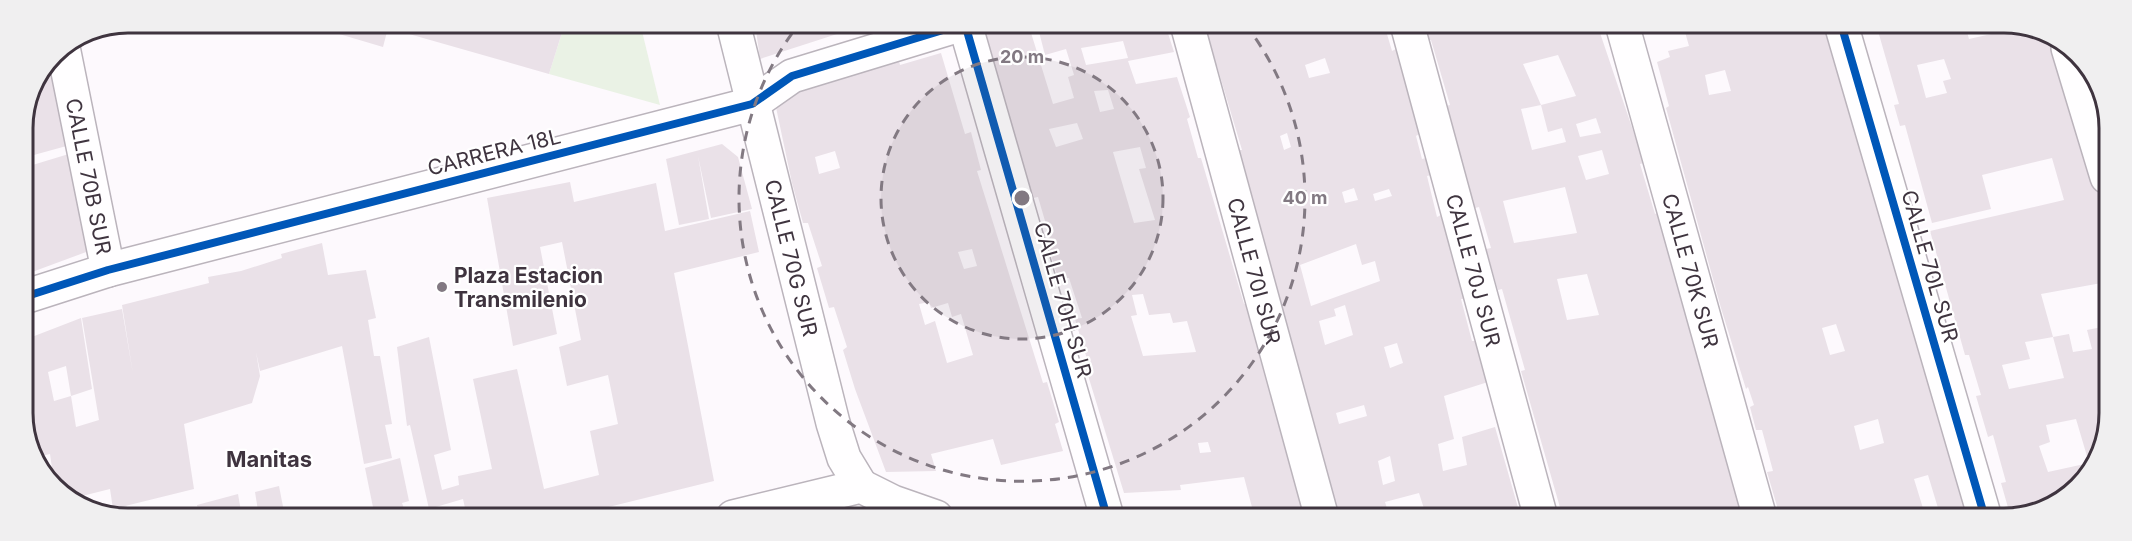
<svg xmlns="http://www.w3.org/2000/svg" width="2132" height="541" font-family="Inter,sans-serif">
<style>
.green{fill:#eaf2e5}
.building{fill:#eae1e8;fill-rule:evenodd}
.lines{fill:none;stroke-linecap:round;stroke-linejoin:round}
.minor-casing{stroke:#bbb4bc;stroke-width:36}
.minor{stroke:#fffeff;stroke-width:33}
.cycleway-casing{stroke:#fff;stroke-width:11}
.cycleway{stroke:#0057b8;stroke-width:8}
.ring{fill:none;stroke:#827982;stroke-width:3;stroke-dasharray:10 8}
.poi-dot{fill:#827982;stroke:#fff;stroke-width:2}
.labels{text-anchor:middle;dominant-baseline:central;stroke-width:4.5;stroke-linejoin:round;paint-order:stroke}
.street-label{font-size:21px;fill:#3f343f;stroke:#fff}
.poi-label{font-size:21px;font-weight:bold;fill:#3f343f;stroke:#fff;text-anchor:start}
.neighbourhood-label{font-size:22px;font-weight:bold;fill:#3f343f;stroke:#fff}
.rim{fill:none;stroke:#3f343f;stroke-width:3}
.centre{fill:#827982;stroke:#fff;stroke-width:3}
.ring-label{font-size:18px;text-anchor:middle;font-weight:bold;fill:#827982;stroke:#fff;stroke-width:4.5;stroke-linejoin:round;paint-order:stroke}
</style>
<rect width="100%" height="100%" fill="#fdf9fd"/>
<!-- green -->
<polygon class="green" points="565,23 640,23 660,105 549,74"/>
<!-- building -->
<g class="building">
<polygon points="302,23 565,23 549,74 388,28 383,47"/>
<polygon points="755,23 868,23 868,24 760,59"/>
<path d="M1014 23H1028L1053 104 1074 98 1068 77 1074 75 1066 49 1045 55 1037 24H1165L1174 52 1128 61 1136 84 1177 77 1190 117 1187 119 1198 158H1201L1244 304 1249 303 1261 346 1257 347 1269 388H1273L1309 515 1292 518 1178 517 1177 515 1253 511 1244 477 1180 485 1181 490 1124 493 1083 359H1087L1075 319 1082 318 1069 278H1058L1046 239 1050 238 1038 197 1033 198 983 32ZM1123 41 1128 58 1086 65 1081 48ZM1108 90 1114 109 1100 112 1094 91ZM1077 123 1083 139 1056 147 1049 129ZM1140 147 1146 168 1139 169 1155 220 1134 223 1113 152ZM1143 294 1149 315 1170 313 1173 323 1187 321 1196 352 1143 356 1131 316 1137 315 1132 295ZM1208 442 1211 452 1200 453 1198 443Z"/>
<path d="M1205 24H1384L1392 51 1396 49 1419 134 1416 136 1422 159 1426 158 1431 175 1427 176 1437 217 1441 215 1464 299H1461L1472 341H1476L1488 382 1444 396 1454 439 1438 444 1443 471 1467 465 1462 437 1495 427 1519 511 1523 510 1525 518H1427L1419 493 1385 502 1390 518H1337L1292 356 1295 355 1284 316H1280L1237 150H1242L1217 66 1214 68 1203 27ZM1325 58 1330 73 1309 78 1305 65ZM1287 133 1291 147 1284 150 1280 136ZM1354 188 1358 200 1345 203 1342 192ZM1389 189 1392 196 1375 201 1373 194ZM1356 244 1362 265 1375 261 1380 281 1311 306 1300 265ZM1345 305 1353 335 1325 345 1319 321 1336 316 1334 309ZM1397 343 1403 363 1390 368 1384 347ZM1364 405 1367 416 1339 424 1336 413ZM1390 456 1395 481 1383 485 1378 461Z"/>
<path d="M1423 24H1494V26L1503 24H1597L1644 163 1640 164 1655 214 1660 212 1671 253 1668 254 1744 518H1563L1521 371 1525 370 1502 289 1498 290 1486 249 1491 248 1479 207 1475 208 1446 106 1450 105 1443 81 1431 40 1428 41ZM1558 55 1576 96 1541 105 1548 132 1562 128 1566 142 1532 150 1521 109 1541 105 1523 64ZM1596 118 1601 133 1580 137 1576 124ZM1602 150 1609 174 1586 180 1578 156ZM1565 187 1577 233 1514 243 1503 201ZM1587 274 1599 315 1567 320 1557 279Z"/>
<path d="M1675 24H1830L1910 305 1906 307 1975 518H1941L1928 475 1914 479 1926 518H1786L1784 512 1779 513 1767 472 1773 471 1762 430H1756L1750 407 1754 405 1748 387 1746 389 1721 308 1666 108 1669 106 1657 62 1670 57 1668 51 1689 46 1683 25 1676 27ZM1725 70 1731 91 1709 95 1705 75ZM1836 324 1845 351 1830 355 1822 328ZM1878 419 1884 443 1860 450 1854 426Z"/>
<path d="M1876 24 1965 25 1969 39 2027 26 2063 45 2107 220V282L2041 294 2053 337 2025 342 2030 359 2002 365 2009 389 2064 378 2053 337 2069 334 2073 352 2092 349 2087 330 2107 326V413L2104 414 2107 434 2073 493 2011 518 2001 483 2006 482 1993 435 1988 437 1976 396 1981 395 1969 355H1965L1930 231 2064 200 2052 158 1982 175 1991 209 1932 223 1905 125 1900 126 1894 105 1899 104ZM1944 59 1951 79 1943 81 1947 93 1926 98 1917 65ZM2076 419 2089 463 2048 472 2039 446 2050 442 2046 425Z"/>
<polygon points="54,53 81,142 23,158 23,121"/>
<path d="M941 53 965 134 971 132 981 170 977 171 1043 383 1047 382 1059 422 1055 424 1063 451 1001 465 993 439 931 454 936 471 886 472 855 389 843 350 847 347 834 307 829 308 817 268 822 266 808 223H803L792 183 774 98 899 61 900 65ZM835 151 840 168 819 174 815 157ZM972 249 977 266 964 269 958 252ZM929 302 931 308 948 303 952 317 961 314 973 355 947 363 935 321 925 325 919 304Z"/>
<polygon points="722,144 738,157 752,209 711,218 698,156 709,219 679,225 666,159"/>
<polygon points="72,153 97,248 24,275 23,161 26,160 26,167"/>
<polygon points="570,182 574,202 656,183 665,231 750,211 759,252 674,273 714,481 568,517 467,517 463,499 429,509 410,425 407,426 397,347 429,337 451,450 434,455 442,490 459,485 458,476 492,469 473,379 517,369 544,489 599,475 590,431 618,424 608,375 567,386 559,347 581,340 562,242 540,247 557,334 513,346 487,198"/>
<polygon points="322,243 328,275 366,270 376,318 368,320 374,356 380,356 392,424 385,425 392,458 364,464 342,346 260,371 256,352 260,376 252,403 184,424 194,489 113,509 110,489 74,498 53,487 48,477 53,475 50,454 37,457 25,434 24,340 81,318 92,389 71,396 66,366 48,372 54,401 71,396 76,427 99,420 82,318 122,309 133,374 122,305 209,283 208,277 241,271 282,258 281,254"/>
<polygon points="400,458 409,501 402,503 407,517 375,517 365,468"/>
<polygon points="279,486 285,517 259,517 255,492"/>
<polygon points="238,494 242,517 199,516 197,505"/>
</g>
<g class="lines">
<!-- minor casing -->
<g class="minor-casing">
<g id="minor">
<path id="s1" d="M733 23 833 423 844 458 861 486"/>
<polyline points="965,24 1107,517"/>
<path id="s2" d="M1187 24 1322 518"/>
<path id="s3" d="M1407 24 1541 518"/>
<path id="s4" d="M1622 24 1760 518"/>
<polyline points="1841,24 1985,518"/>
<path id="s5" d="M63 47 108 270"/>
<polyline points="2068,48 2107,177"/>
<polyline points="24,297 108,270 752,104 792,76 966,23"/>
<polyline points="733,517 861,486 893,502 936,517"/>
</g>
</g>
<!-- minor -->
<use href="#minor" class="minor"/>
<!-- cycleway casing -->
<g class="cycleway-casing">
<g id="cycleway">
<polyline points="965,24 1107,517"/>
<polyline points="1841,24 1985,518"/>
<polyline points="24,297 108,270 752,104 792,76 966,23"/>
</g>
</g>
<!-- cycleway -->
<use href="#cycleway" class="cycleway"/>
</g>
<!-- distance rings -->
<circle cx="1022" cy="198" r="141" fill="#827982" fill-opacity=".12"/>
<g class="ring">
<circle cx="1022" cy="198" r="141"/>
<path d="M1245 24A283 283 0 1 1 799 24"/>
</g>
<!-- markers -->
<circle class="poi-dot" cx="442" cy="287" r="6"/>
<g class="labels">
<!-- street labels -->
<g class="street-label">
<text transform="translate(494 152) rotate(-14)">CARRERA 18L</text>
<text stroke="none"><textPath href="#s5" startOffset="132">CALLE 70B SUR</textPath></text>
<text stroke="none"><textPath href="#s1" startOffset="242">CALLE 70G SUR</textPath></text>
<text transform="translate(1930 266) rotate(74)">CALLE 70L SUR</text>
<text stroke="none"><textPath href="#s2" startOffset="256">CALLE 70I SUR</textPath></text>
<text stroke="none"><textPath href="#s3" startOffset="255">CALLE 70J SUR</textPath></text>
<text stroke="none"><textPath href="#s4" startOffset="256">CALLE 70K SUR</textPath></text>
<text transform="translate(1063 300) rotate(74)">CALLE 70H SUR</text>
</g>
<!-- poi labels -->
<g class="poi-label">
<text x="454" y="275">Plaza Estacion<tspan x="454" dy="24">Transmilenio</tspan></text>
</g>
<!-- neighbourhood labels -->
<g class="neighbourhood-label">
<text x="269" y="459">Manitas</text>
</g>
</g>
<!-- crop -->
<path d="M0 0H2132V541H0ZM128 33H2004A95 95 0 0 1 2099 128V413A95 95 0 0 1 2004 508H128A95 95 0 0 1 33 413V128A95 95 0 0 1 128 33Z" fill="#f0eff0" fill-rule="evenodd"/>
<path class="rim" d="M128 33H2004A95 95 0 0 1 2099 128V413A95 95 0 0 1 2004 508H128A95 95 0 0 1 33 413V128A95 95 0 0 1 128 33Z"/>
<circle cx="1022" cy="198" r="9" class="centre"/>
<g class="ring-label">
<text x="1022" y="63">20 m</text>
<text x="1305" y="204">40 m</text>
</g>
</svg>
